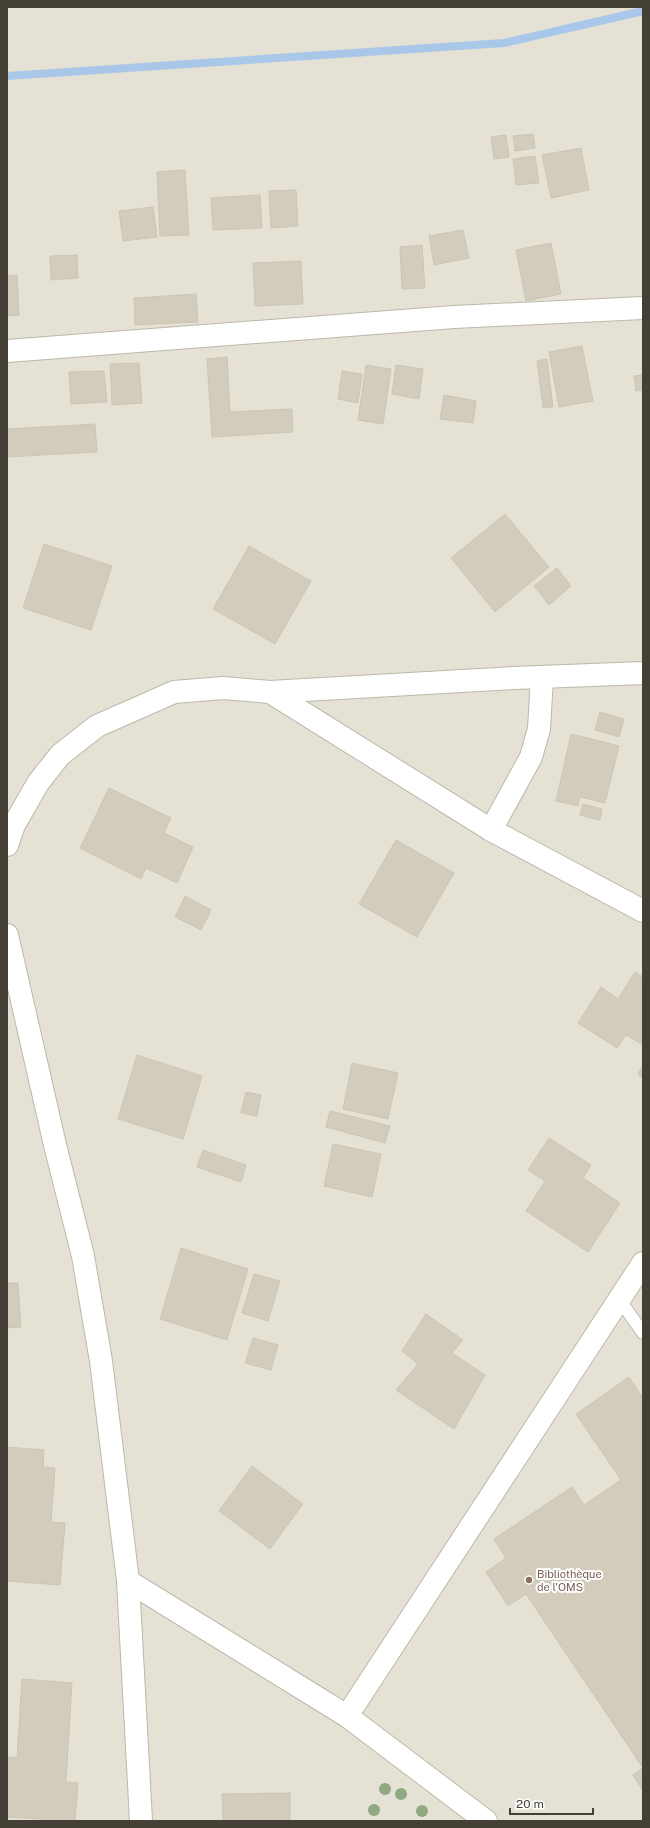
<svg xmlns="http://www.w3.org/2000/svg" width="650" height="1828" font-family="'Public Sans',sans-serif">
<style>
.residential{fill:#e5e2d5}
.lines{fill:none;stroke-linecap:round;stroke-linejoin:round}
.stream{stroke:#a8c7e9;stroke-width:8}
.building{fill:#d2ccbd;stroke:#ccc5b1}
.lane-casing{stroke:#bcb8aa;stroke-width:14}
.street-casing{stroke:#bcb8aa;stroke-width:24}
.lane{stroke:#fff;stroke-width:12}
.street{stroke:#fff;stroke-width:22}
.tree{fill:#90a982}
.education-dot{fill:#8d6e63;stroke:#fff;stroke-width:1.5}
.labels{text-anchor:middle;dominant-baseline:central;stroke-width:4;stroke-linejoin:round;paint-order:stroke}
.education-label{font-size:11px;fill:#785e54;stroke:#fff;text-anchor:start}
</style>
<rect width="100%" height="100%" fill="#f2efe7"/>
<!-- residential -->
<rect class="residential" x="7" y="7" width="636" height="1814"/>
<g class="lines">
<!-- stream -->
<polyline class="stream" points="7,76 504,43 643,11"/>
</g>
<!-- building -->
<g class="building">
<polygon points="533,134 535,148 515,151 513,136"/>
<polygon points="506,135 509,157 494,159 491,137"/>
<polygon points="581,148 589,190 551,198 542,155"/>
<polygon points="535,156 539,183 516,185 513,159"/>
<polygon points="185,170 189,235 160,236 157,172"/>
<polygon points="296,190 298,226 271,228 269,191"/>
<polygon points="260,195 262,228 213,230 211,198"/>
<polygon points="153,207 157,237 123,241 119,211"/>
<polygon points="463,230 469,258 434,265 429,236"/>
<polygon points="551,243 561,294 526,301 516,250"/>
<polygon points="422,245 425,288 402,289 400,247"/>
<polygon points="77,255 78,278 51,280 50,256"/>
<polygon points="301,261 303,304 255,306 253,263"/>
<polygon points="17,275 19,315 7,316 7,276"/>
<polygon points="196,294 198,322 135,325 134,298"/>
<polygon points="582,346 593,401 559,407 549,352"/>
<polygon points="227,357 230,412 292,409 293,432 212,437 207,359"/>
<polygon points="547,359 553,407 543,408 537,361"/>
<polygon points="139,363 142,403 112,405 110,364"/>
<polygon points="366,365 391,369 383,424 358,420"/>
<polygon points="396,365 423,369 419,399 392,394"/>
<polygon points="104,371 107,402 71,404 69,372"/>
<polygon points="342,371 362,374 358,403 338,399"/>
<polygon points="643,375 643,390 636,391 634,376"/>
<polygon points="444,395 476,401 473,423 440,419"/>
<polygon points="95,424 97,452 7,457 7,429"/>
<polygon points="505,514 549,567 495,612 451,558"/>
<polygon points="44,544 112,566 91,630 23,608"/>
<polygon points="249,546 311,581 275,644 213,609"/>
<polygon points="557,568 571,586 549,605 534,586"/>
<polygon points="600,712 624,719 619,737 595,730"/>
<polygon points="571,734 619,746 605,803 580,797 578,806 556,801"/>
<polygon points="109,788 171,818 164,833 193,847 177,883 146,868 141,879 80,848"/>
<polygon points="583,804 602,809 600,820 580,815"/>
<polygon points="396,840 454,873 417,937 359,904"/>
<polygon points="185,896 211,910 201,930 175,917"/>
<polygon points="635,972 643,977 643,1045 626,1035 617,1048 578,1023 601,987 618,999"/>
<polygon points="137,1055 202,1076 183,1139 118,1119"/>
<polygon points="352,1063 398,1073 388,1119 343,1109"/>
<polygon points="643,1065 643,1078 638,1074"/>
<polygon points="246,1092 261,1095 257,1116 241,1113"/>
<polygon points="330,1111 390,1126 385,1143 326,1127"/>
<polygon points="549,1138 591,1165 583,1178 620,1203 588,1252 526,1211 545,1181 528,1170"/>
<polygon points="333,1144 381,1154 372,1197 324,1186"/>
<polygon points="203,1150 246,1165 241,1182 197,1167"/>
<polygon points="181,1248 248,1269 227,1340 160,1319"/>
<polygon points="254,1274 280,1281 268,1321 242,1313"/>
<polygon points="7,1283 18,1283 21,1327 7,1328"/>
<polygon points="426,1314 463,1340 452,1353 485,1375 454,1429 396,1390 418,1364 402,1351"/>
<polygon points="253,1338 278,1345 271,1370 245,1363"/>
<polygon points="629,1377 643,1398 643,1791 633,1775 643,1768 526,1594 508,1606 486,1572 506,1558 494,1539 572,1487 584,1505 621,1480 576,1414"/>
<polygon points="7,1447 44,1450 43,1467 55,1468 51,1522 65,1523 60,1585 7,1581"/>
<polygon points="252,1466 303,1504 270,1549 219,1511"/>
<polygon points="22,1679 72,1683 66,1782 78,1783 75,1821 7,1817 7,1757 17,1758"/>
<polygon points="290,1793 290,1821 223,1821 222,1794"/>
</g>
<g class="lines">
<!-- lane casing -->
<g class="lane-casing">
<polyline id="lane" points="619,1299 643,1333"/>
</g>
<!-- street casing -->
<g class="street-casing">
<g id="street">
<polyline points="7,351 454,317 643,308"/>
<polyline points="270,692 491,830 643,911"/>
<polyline points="491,830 531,757 539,729 542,677"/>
<polyline points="7,845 14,825 38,783 60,755 97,726 174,692 223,688 270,692 514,678 643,673"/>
<polyline points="7,935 55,1145 83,1256 101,1361 128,1581 141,1821"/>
<polyline points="128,1581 347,1716 486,1821"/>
<polyline points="347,1716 643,1263"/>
</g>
</g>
<!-- lane -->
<use href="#lane" class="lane"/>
<!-- street -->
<use href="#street" class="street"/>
</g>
<!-- trees -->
<g class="tree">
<circle cx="385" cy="1789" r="6"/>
<circle cx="401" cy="1794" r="6"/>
<circle cx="374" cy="1810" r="6"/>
<circle cx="422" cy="1811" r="6"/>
</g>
<!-- markers -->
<circle class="education-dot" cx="529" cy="1580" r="4"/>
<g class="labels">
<!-- education labels -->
<g class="education-label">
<text x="537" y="1574">Bibliothèque<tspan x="537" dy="13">de l'OMS</tspan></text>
</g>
</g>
<!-- border -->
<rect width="650" height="1828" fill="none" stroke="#444036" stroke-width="16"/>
<!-- scale -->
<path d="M510 1808v6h83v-6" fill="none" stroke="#444036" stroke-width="2"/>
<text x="516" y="1808" font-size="12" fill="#444036" stroke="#ffffff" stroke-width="3" paint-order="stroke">20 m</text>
</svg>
